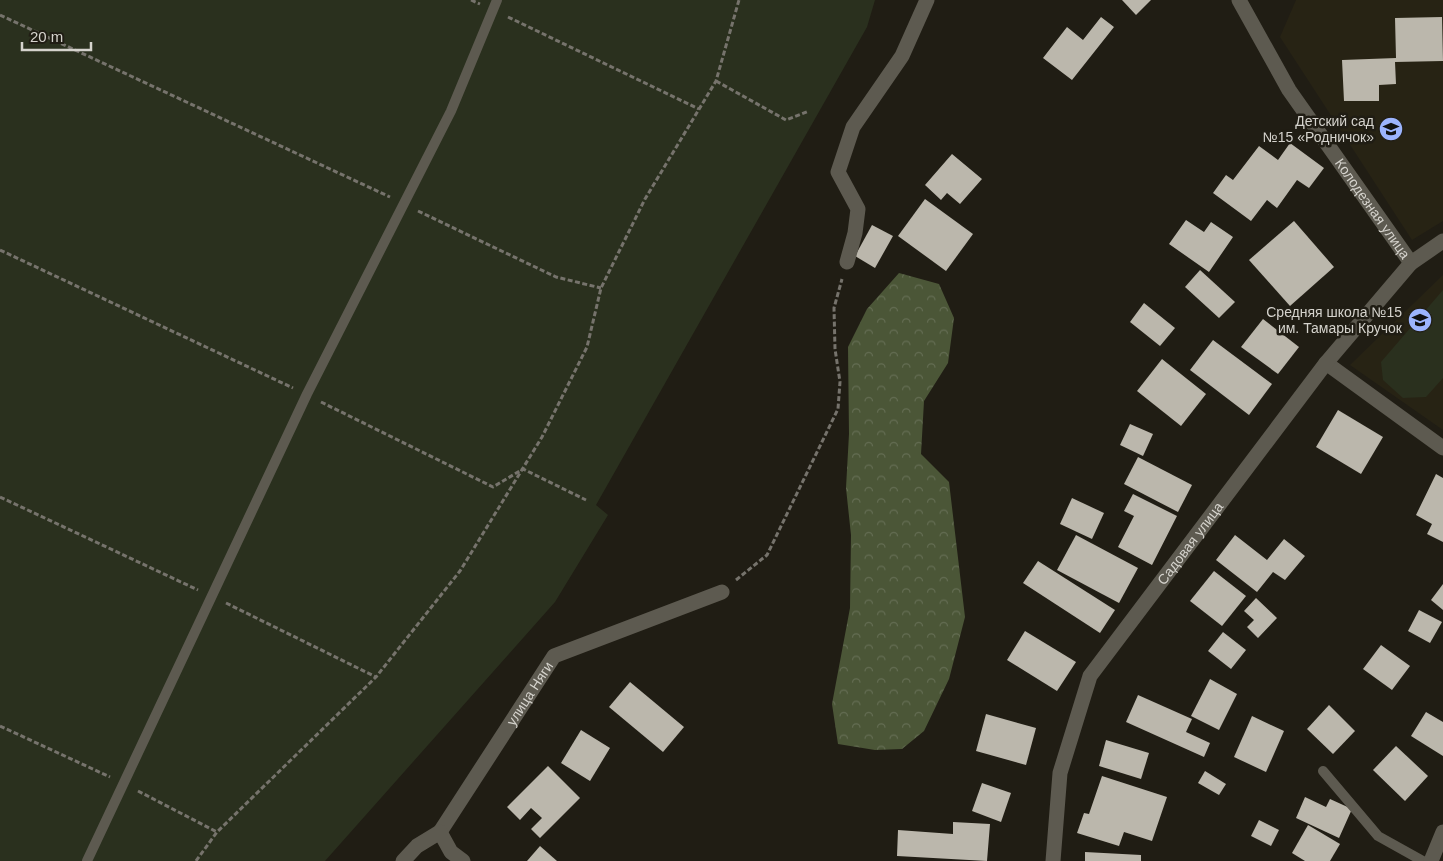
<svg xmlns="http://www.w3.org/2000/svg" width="1443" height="861" font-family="Helvetica,sans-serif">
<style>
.built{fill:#272314}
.forest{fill:url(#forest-crowns)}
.garden{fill:#2a301e}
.building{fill:#bbb7ac}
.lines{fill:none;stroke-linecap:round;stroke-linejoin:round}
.path{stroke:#76736c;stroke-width:3;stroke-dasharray:5 2.5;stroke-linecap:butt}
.lane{stroke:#5d5a50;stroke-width:10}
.street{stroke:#5d5a50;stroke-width:15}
.labels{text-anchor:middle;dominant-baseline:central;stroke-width:5;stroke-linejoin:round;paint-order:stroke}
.poi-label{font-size:14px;fill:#d5d3cd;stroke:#201d14;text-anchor:end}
.street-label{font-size:14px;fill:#d5d3cd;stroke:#201d14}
</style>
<defs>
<pattern id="forest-crowns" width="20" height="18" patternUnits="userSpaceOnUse" patternTransform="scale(1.25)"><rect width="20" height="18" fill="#4b5637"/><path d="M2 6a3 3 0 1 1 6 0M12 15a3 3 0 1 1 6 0" fill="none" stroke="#646d53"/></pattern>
</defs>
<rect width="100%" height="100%" fill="#201d14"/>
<!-- built -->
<g class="built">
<polygon points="1296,0 1443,0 1443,221 1412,240 1280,37"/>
<polygon points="1443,275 1443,430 1350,365"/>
</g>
<!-- forest -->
<polygon class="forest" points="899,273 939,284 954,318 948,363 924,401 921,454 949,482 965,617 949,679 924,731 902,749 875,750 838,744 832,704 850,608 851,535 846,488 849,434 848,347 867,309"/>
<!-- garden -->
<g class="garden">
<polygon points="0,0 875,0 867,27 596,505 608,515 555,602 325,861 0,861"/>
<polygon points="1443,290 1443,378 1426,397 1403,398 1383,380 1381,362"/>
</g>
<!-- building -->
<g class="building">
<polygon points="1122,0 1151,0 1136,15"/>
<polygon points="1101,17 1114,27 1072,80 1043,58 1067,27 1083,40"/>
<polygon points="1442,17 1443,61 1395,62 1396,84 1379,85 1379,101 1344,101 1342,60 1396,58 1395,18"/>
<polygon points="1290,143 1324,168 1309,188 1297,180 1277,208 1267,200 1251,221 1213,193 1226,175 1233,180 1259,146 1278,160"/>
<polygon points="952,154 982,179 960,204 947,193 941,200 925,185"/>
<polygon points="925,199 973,234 946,271 898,236"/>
<polygon points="1186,220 1204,232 1211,222 1233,237 1209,272 1169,244"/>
<polygon points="1294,221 1334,267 1290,306 1249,260"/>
<polygon points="872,225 893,236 875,268 855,256"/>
<polygon points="1200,270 1235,302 1219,318 1185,287"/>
<polygon points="1144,303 1175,328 1160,346 1130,322"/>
<polygon points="1263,319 1299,347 1278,374 1241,347"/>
<polygon points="1213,340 1272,384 1249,415 1190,370"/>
<polygon points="1162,359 1206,394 1181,426 1137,391"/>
<polygon points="1338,410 1383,437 1361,474 1316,447"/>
<polygon points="1130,424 1153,434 1143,456 1120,445"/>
<polygon points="1138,457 1192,485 1178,512 1124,484"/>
<polygon points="1436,474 1443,478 1443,542 1427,534 1432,524 1416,515"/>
<polygon points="1133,494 1177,516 1152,565 1118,547 1134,516 1124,511"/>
<polygon points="1072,498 1104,513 1092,539 1060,524"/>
<polygon points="1076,535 1138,568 1119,603 1057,570"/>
<polygon points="1235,535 1267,560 1284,539 1305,556 1285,580 1273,572 1257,592 1216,560"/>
<polygon points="1038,561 1115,610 1100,633 1023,583"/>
<polygon points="1214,571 1246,596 1222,626 1190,601"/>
<polygon points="1443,584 1443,610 1431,600"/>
<polygon points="1256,598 1277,618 1258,638 1247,627 1254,620 1244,611"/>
<polygon points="1419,610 1442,622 1430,643 1408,631"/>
<polygon points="1025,631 1076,662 1057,691 1007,660"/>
<polygon points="1223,632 1246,650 1231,669 1208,651"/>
<polygon points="1381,645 1410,666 1392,690 1363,669"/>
<polygon points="1210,679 1237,694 1219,730 1191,716"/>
<polygon points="630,682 684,727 663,752 609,707"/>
<polygon points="1138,695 1192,719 1186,732 1210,743 1204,757 1126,722"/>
<polygon points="1329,705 1355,731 1333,754 1307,729"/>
<polygon points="1426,712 1443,722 1443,756 1411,736"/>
<polygon points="986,714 1036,728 1026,765 976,751"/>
<polygon points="1252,716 1284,731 1266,772 1234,757"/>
<polygon points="581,730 610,748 590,781 561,763"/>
<polygon points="1106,740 1149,753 1141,779 1099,766"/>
<polygon points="1396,746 1428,776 1405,801 1373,770"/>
<polygon points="548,766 580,798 540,838 531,829 542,818 531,808 520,820 507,807"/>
<polygon points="1205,771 1226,784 1219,795 1198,783"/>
<polygon points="1102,776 1167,797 1152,841 1124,832 1119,846 1077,833 1084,813 1089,814"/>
<polygon points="982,783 1011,793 1001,822 972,811"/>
<polygon points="1305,797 1326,807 1330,799 1352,809 1339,838 1296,818"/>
<polygon points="1259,820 1279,830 1271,846 1251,836"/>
<polygon points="953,822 990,824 987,861 897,856 898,830 953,834"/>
<polygon points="1308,825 1340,844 1330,861 1305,861 1292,853"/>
<polygon points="540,846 557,861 527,861"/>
<polygon points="1085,852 1141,855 1141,861 1085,861"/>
</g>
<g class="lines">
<!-- path -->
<g class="path">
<polyline points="471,0 480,4"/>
<polyline points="0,15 390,197"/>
<polyline points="508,17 699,109"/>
<polyline points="716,81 786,120 809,111"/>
<polyline points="418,211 556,277 601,288"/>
<polyline points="0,250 293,388"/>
<polyline points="321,402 493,487 523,469 586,500"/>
<polyline points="0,497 198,590"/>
<polyline points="736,580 767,555 838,409 840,382 835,349 834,308 842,279"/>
<polyline points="226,603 376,677"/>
<polyline points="0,726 110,777"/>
<polyline points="138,791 217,832"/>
<polyline points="196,861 217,832 376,677 460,571 542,437 587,347 601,288 645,199 716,81 739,0"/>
</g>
<!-- lane -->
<g class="lane">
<polyline points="1323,771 1378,836 1423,861"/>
<polyline points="87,861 307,394 451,111 497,0"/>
</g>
<!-- street -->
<g class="street">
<path id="s1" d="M1239 0 1289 90 1411 263"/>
<polyline points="847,262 855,233 858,209 838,172 853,127 902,56 927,0"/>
<polyline points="1326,363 1443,448"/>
<path id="s2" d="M440 832 554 656 722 592"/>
<polyline points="403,861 417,846 440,832 451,852 463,861"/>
<path id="s3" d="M1053 861 1060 773 1090 676 1326 363 1411 263 1443 241"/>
<polyline points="1431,861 1443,832"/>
</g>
</g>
<!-- icons -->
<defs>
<g id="school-disc" transform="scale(1.25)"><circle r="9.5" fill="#9cb4fd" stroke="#201d14"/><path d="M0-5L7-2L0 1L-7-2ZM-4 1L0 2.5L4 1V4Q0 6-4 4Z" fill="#111"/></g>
</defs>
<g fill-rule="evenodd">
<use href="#school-disc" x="1391" y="129"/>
<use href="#school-disc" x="1420" y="320"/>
</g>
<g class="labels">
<!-- poi labels -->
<g class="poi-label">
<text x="1374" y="121">Детский сад<tspan x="1374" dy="16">№15 «Родничок»</tspan></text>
<text x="1402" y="312">Средняя школа №15<tspan x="1402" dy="16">им. Тамары Кручок</tspan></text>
</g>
<!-- street labels -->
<g class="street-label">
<text stroke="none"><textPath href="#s1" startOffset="248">Колодезная улица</textPath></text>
<text stroke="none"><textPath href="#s3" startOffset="356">Садовая улица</textPath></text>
<text stroke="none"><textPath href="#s2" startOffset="165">улица Няги</textPath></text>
</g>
</g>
<!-- scale -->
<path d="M22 42v8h69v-8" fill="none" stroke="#d5d3cd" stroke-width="2.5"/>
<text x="30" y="42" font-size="15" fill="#d5d3cd" stroke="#201d14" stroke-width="4" paint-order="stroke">20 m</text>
</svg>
